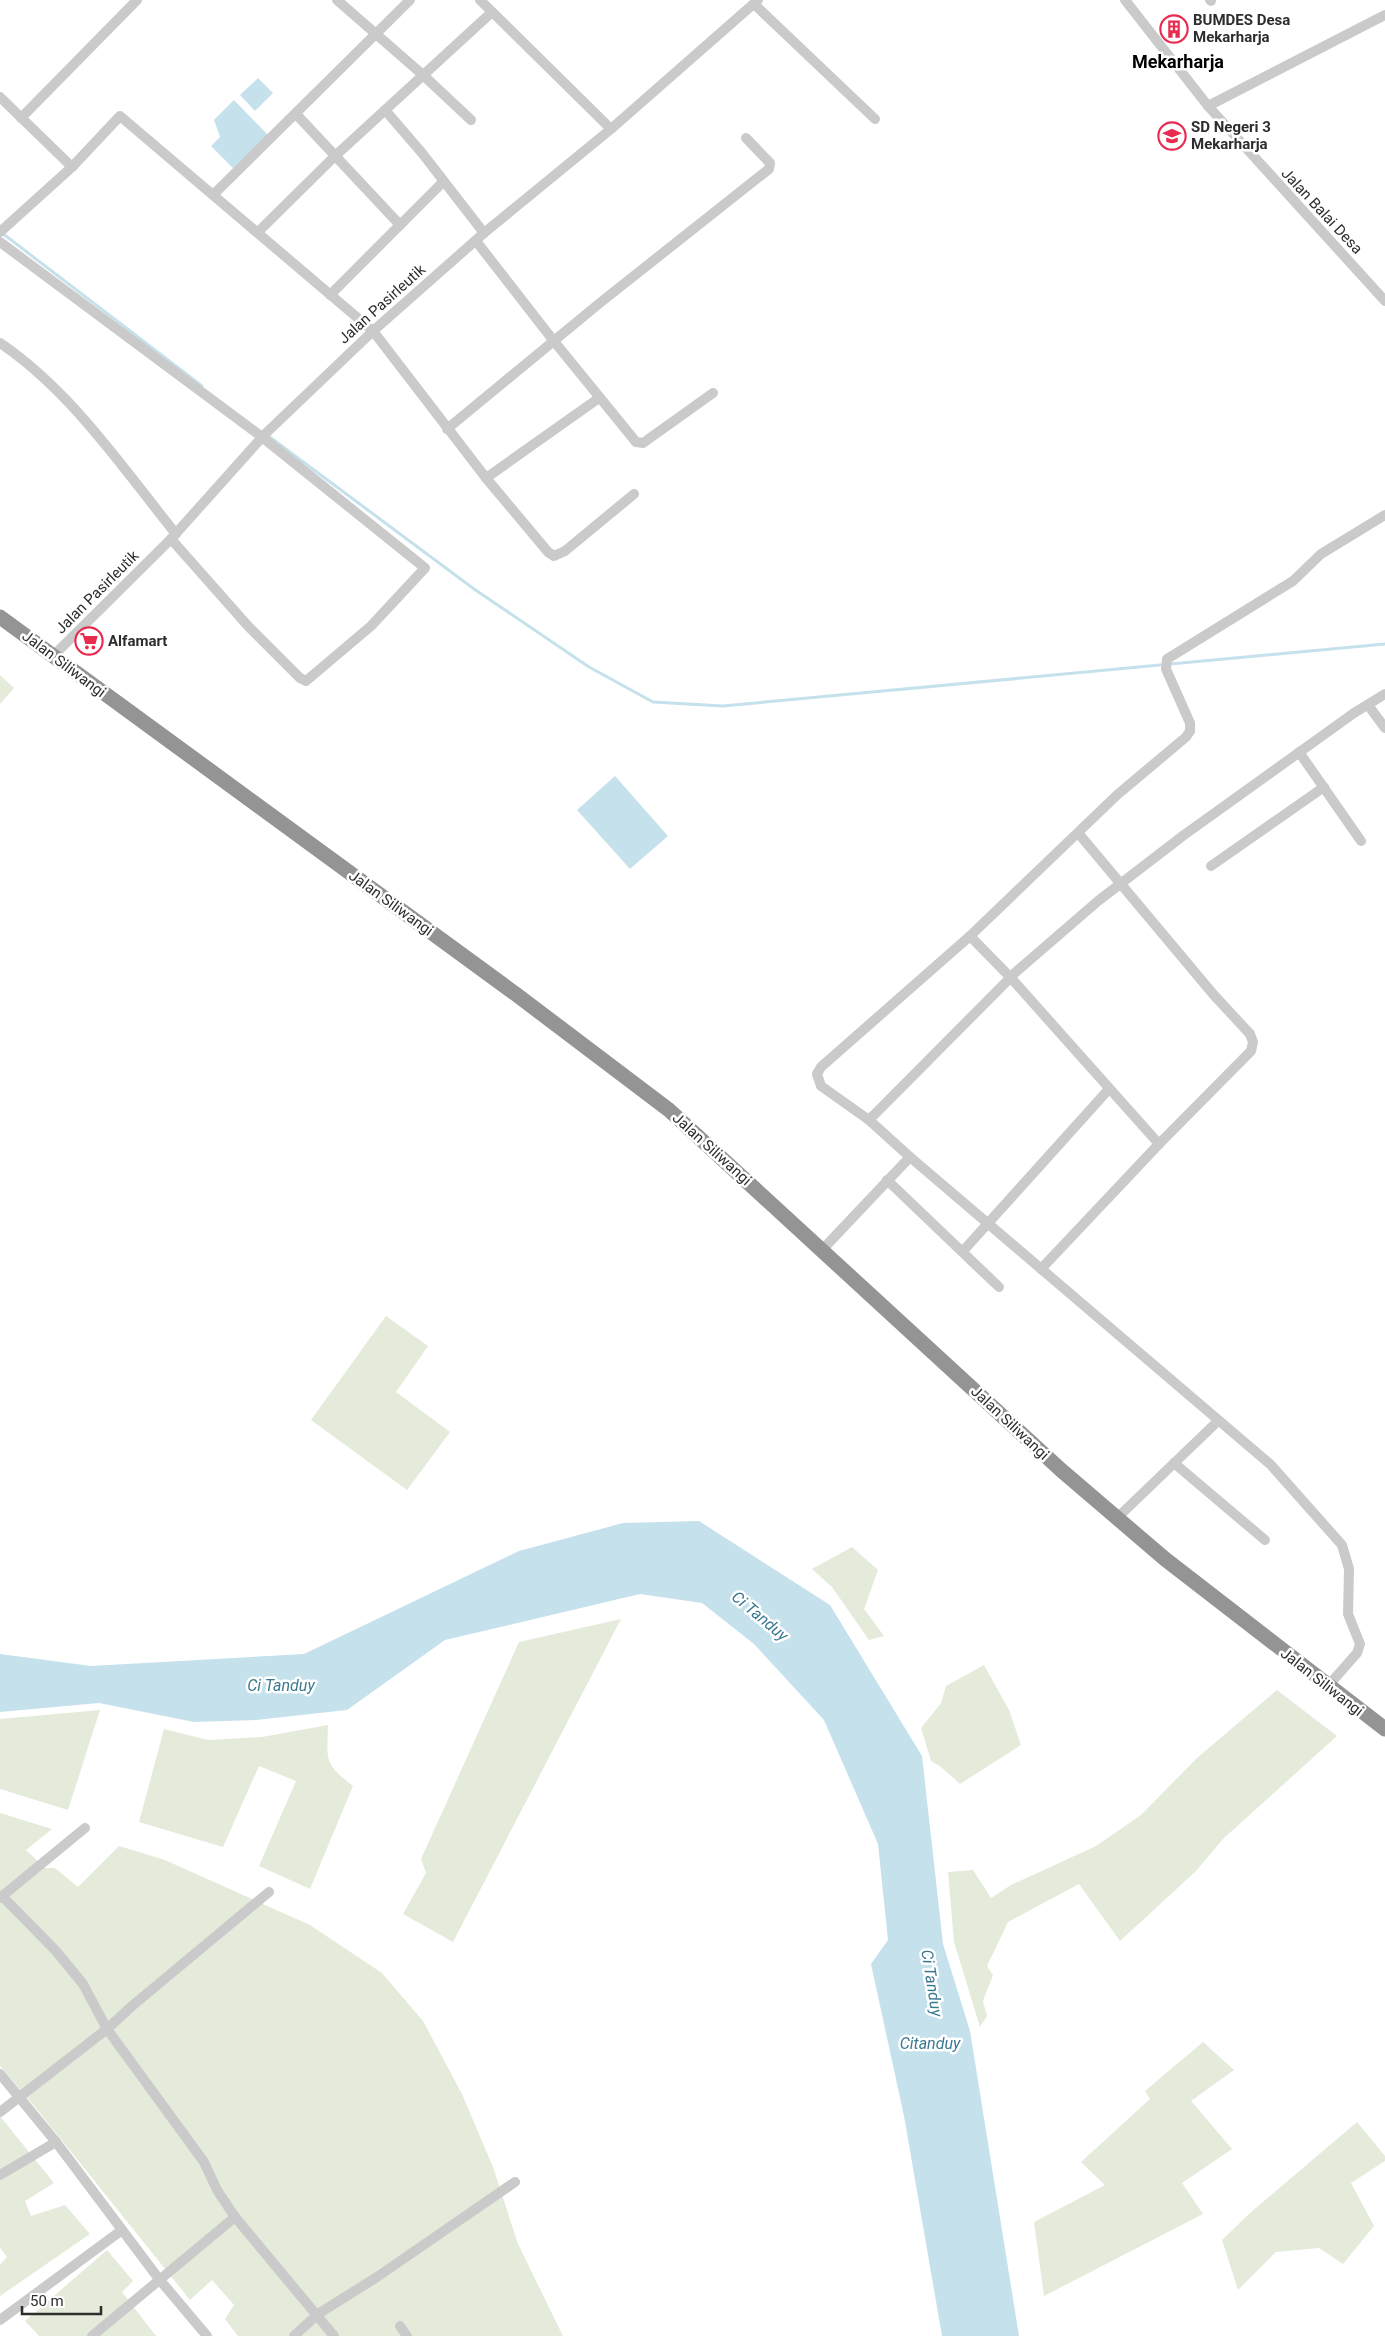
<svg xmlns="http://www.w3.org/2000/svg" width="1385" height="2336" font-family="Roboto,sans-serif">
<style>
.green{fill:#e5ebda}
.water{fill:#c5e1ec}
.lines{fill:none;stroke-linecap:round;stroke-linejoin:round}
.stream{stroke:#c5e1ec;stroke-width:3}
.minor{stroke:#cacaca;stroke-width:10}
.highway{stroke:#949494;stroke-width:15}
.labels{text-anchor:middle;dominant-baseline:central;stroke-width:5;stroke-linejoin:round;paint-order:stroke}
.poi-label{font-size:15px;font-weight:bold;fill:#2d2d2d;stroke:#fff;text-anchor:start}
.street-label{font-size:15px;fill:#2d2d2d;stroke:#fff}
.water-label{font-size:16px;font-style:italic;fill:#3a7990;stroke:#fff}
.quarter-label{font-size:18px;font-weight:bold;fill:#000;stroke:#fff}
</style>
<rect width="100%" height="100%" fill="#fff"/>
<!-- green -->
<g class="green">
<polygon points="0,675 14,688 0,704"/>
<polygon points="386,1316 428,1346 396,1392 450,1432 407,1490 311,1420"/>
<polygon points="852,1547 878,1570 864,1609 884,1636 869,1640 832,1587 812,1569"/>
<polygon points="621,1619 453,1942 403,1914 426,1873 421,1859 519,1642"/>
<polygon points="984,1665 1009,1710 1021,1745 960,1784 941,1767 931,1761 921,1728 941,1703 946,1686"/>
<polygon points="1277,1690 1337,1736 1224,1838 1196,1871 1120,1941 1079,1884 1008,1922 987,1966 993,1975 983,2001 987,2016 980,2027 954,1942 948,1872 973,1870 991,1898 1011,1885 1096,1846 1141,1815 1197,1758"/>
<polygon points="100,1710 68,1810 0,1789 0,1719"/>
<path d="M328 1725C327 1762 324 1763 353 1786L310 1889 259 1866 296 1781 259 1766 223 1847 139 1822 164 1729 208 1740 262 1737Z"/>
<polygon points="0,1813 52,1829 26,1850 45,1868 55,1868 78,1887 119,1846 165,1860 310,1925 382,1973 423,2021 462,2094 493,2167 518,2244 563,2336 238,2336 225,2319 234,2305 212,2280 190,2300 40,2113 0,2066"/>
<polygon points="1203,2042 1234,2070 1191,2101 1232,2149 1182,2183 1203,2214 1044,2296 1034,2222 1105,2185 1081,2162 1150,2099 1145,2091"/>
<polygon points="0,2116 54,2183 25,2201 31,2216 65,2205 90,2234 0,2296 0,2265 7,2257 0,2248"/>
<polygon points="1357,2122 1385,2156 1385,2161 1351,2183 1374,2226 1343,2264 1319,2248 1276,2252 1238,2290 1222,2240 1250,2213"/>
<polygon points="107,2250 133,2281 122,2292 156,2336 39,2336 25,2321"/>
</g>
<!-- water -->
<g class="water">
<polygon points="258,78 273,93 255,111 240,95"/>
<polygon points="234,100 269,136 235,170 211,146 220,137 214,120"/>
<polygon points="615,776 668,836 630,869 577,810"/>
<polygon points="699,1521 830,1605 922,1756 943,1944 970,2031 1019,2336 942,2336 904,2116 871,1964 888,1940 878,1844 824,1720 754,1644 702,1603 640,1594 445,1640 347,1710 256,1720 194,1722 99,1703 0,1712 0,1654 91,1666 304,1654 519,1551 623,1523"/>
</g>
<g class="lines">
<!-- stream -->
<g class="stream">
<polyline points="2,233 202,386"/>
<polyline points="267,435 474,589 589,667 653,702 723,706 1385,644"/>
</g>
<!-- minor -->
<g class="minor">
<polyline points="337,0 423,75 471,120"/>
<polyline points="480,0 611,129"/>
<polyline points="1125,0 1208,106 1385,301"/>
<polyline points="1210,0 1211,1"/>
<polyline points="754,4 875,119"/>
<polyline points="0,97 72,167 120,116 373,331 486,478 548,552 554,556 565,551 634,494"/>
<polyline points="1208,106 1385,15"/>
<polyline points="385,110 422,153 484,233"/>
<polyline points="296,114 400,225"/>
<polyline points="21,118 137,0"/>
<polyline points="214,194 410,0"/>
<polyline points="0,232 72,167"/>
<polyline points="258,232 335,156 492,12"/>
<polyline points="476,241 553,340 636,442 643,443 713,393"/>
<polyline points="0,242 262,437 425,568 371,626 306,681 300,678 248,626 171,539"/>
<polyline points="330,295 443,182"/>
<path d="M0 343C72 392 122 467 176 534"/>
<polyline points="447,429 601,302 769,169 770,163 746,138"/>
<polyline points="486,478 599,398"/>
<polyline points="52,657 171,539 264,435 373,331 484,233 611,129 758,0"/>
<polyline points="1368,705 1385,728"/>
<polyline points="1299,752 1361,841"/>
<polyline points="1079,834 1213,994 1250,1034 1253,1042 1251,1051 1159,1144"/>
<polyline points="1211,866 1324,787"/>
<polyline points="970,936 1011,978 1159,1144 1041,1269"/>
<polyline points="869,1120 821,1086 817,1074 821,1067 970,936 1117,795 1186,737 1190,731 1190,723 1166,669 1167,659 1293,581 1321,554 1385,515"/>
<polyline points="910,1157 1271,1465 1342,1545 1349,1569 1348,1614 1360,1644 1357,1653 1328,1686"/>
<polyline points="887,1180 999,1287"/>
<polyline points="822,1250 910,1157 869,1120 1017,971 1098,901 1184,835 1354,713 1385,694"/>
<polyline points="963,1251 1109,1089"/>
<polyline points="1174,1463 1265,1540"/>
<polyline points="1117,1518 1218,1421"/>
<polyline points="2,1896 56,1951 83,1984 107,2029 204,2162 217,2190 235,2217 334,2336"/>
<polyline points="0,1898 85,1828"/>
<polyline points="0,2074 56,2142 159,2279 207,2336"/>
<polyline points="0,2112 107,2029 132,2006 269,1892"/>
<polyline points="0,2175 56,2142"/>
<polyline points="0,2320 122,2230"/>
<polyline points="400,2326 407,2336"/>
<polyline points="92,2336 235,2217"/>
<polyline points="294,2336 318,2314 377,2277 515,2182"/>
</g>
<!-- highway -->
<polyline class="highway" points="0,617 517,995 669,1110 1061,1470 1165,1559 1385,1729"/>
</g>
<!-- icons -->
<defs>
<g id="building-ring" transform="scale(1.4375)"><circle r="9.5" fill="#fff" stroke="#e82b4f" stroke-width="1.5"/><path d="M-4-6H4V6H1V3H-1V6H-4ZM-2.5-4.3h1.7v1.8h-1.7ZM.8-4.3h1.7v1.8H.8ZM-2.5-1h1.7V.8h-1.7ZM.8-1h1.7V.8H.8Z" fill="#e82b4f"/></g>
<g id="school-ring" transform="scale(1.4375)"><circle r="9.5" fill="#fff" stroke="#e82b4f" stroke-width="1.5"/><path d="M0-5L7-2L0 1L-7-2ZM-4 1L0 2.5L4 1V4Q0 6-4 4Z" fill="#e82b4f"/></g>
<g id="supermarket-ring" transform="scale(1.4375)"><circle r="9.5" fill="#fff" stroke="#e82b4f" stroke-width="1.5"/><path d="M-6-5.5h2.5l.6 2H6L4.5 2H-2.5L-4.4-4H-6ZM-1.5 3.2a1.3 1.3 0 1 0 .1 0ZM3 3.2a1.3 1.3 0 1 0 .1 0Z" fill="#e82b4f"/></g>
</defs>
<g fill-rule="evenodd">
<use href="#building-ring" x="1174" y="29"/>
<use href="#school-ring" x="1172" y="136"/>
<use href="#supermarket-ring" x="89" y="641"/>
</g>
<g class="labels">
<!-- poi labels -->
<g class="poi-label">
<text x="1193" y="20">BUMDES Desa<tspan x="1193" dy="17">Mekarharja</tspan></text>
<text x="1191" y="127">SD Negeri 3<tspan x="1191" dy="17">Mekarharja</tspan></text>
<text x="108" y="641">Alfamart</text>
</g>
<!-- street labels -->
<g class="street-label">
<text transform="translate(1322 211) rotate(47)">Jalan Balai Desa</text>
<text transform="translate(382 304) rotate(-42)">Jalan Pasirleutik</text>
<text transform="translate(97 592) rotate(-45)">Jalan Pasirleutik</text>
<text transform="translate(64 664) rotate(37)">Jalan Siliwangi</text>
<text transform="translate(391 903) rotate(36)">Jalan Siliwangi</text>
<text transform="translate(712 1149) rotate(42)">Jalan Siliwangi</text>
<text transform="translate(1010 1423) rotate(43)">Jalan Siliwangi</text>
<text transform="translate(1322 1682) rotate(38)">Jalan Siliwangi</text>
</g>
<!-- water labels -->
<g class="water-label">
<text transform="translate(760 1616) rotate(40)">Ci Tanduy</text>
<text x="281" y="1685">Ci Tanduy</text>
<text transform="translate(932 1983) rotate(81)">Ci Tanduy</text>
<text x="930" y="2043">Citanduy</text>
</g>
<!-- quarter labels -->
<g class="quarter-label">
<text x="1178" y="61">Mekarharja</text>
</g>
</g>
<!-- scale -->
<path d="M22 2306v8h79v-8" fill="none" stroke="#2d2d2d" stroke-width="2.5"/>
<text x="30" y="2306" font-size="15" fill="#2d2d2d" stroke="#ffffff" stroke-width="4" paint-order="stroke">50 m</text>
</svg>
